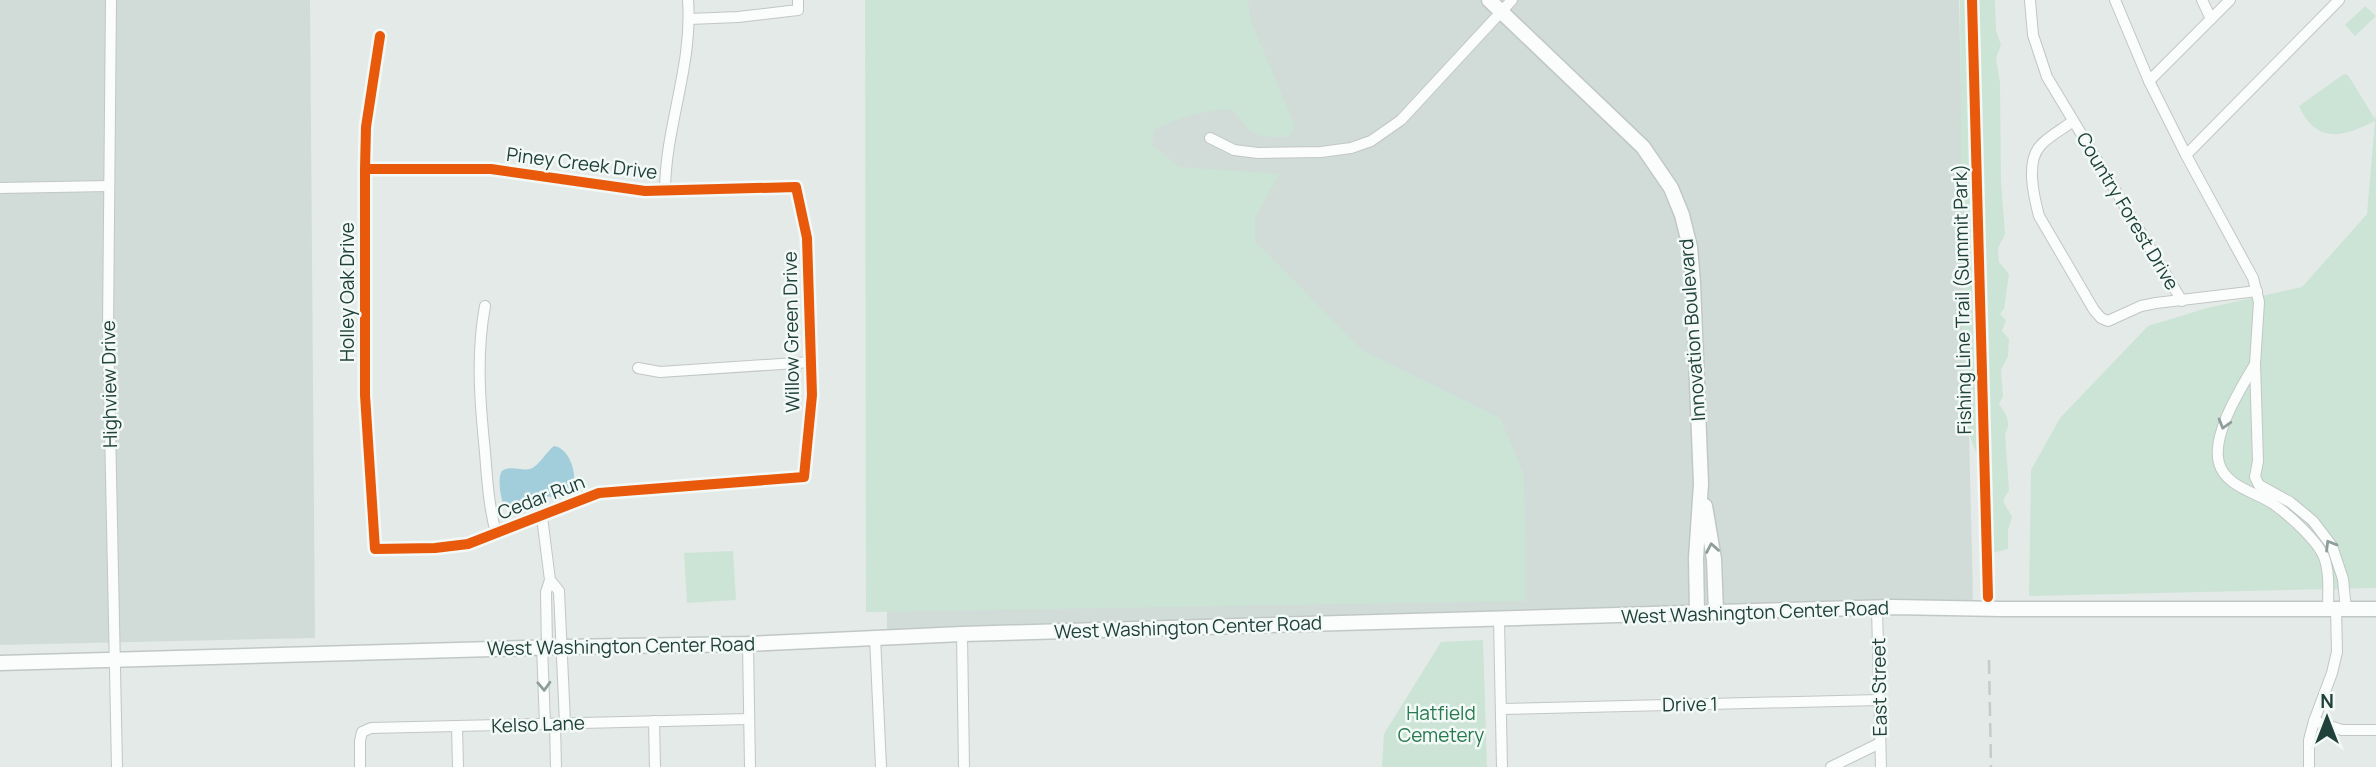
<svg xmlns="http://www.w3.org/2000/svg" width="2376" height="767" font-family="Manrope,sans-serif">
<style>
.built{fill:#d1dcd8}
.green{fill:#cce4d6}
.water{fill:#a2cedc}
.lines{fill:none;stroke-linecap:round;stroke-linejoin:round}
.street-casing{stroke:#c1c7c5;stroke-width:12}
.secondary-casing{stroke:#c0c8c6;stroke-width:17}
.street{stroke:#fbfcfc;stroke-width:10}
.secondary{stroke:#fbfcfc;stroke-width:14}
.rail{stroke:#c6cbca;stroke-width:2.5;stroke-dasharray:14 7;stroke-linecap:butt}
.cycleway-casing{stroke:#f2f9f6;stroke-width:15}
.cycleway{stroke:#e8590c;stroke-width:10}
.oneway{stroke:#8e9e9b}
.labels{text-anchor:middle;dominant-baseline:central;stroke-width:5;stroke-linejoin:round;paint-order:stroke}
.street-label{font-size:19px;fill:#20403a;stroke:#f2f9f6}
.park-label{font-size:19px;fill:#277a4f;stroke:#f2f9f6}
</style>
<rect width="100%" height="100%" fill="#e4eae8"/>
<!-- built -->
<g class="built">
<polygon points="0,0 310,0 315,638 0,645"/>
<polygon points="881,0 1959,0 1973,601 887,631"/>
</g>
<!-- green -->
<g class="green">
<path d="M865 0H1248L1250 19 1295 126 1288 137C1252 137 1253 136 1232 109 1204 110 1179 117 1154 130L1152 145 1179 167 1279 174 1255 218V241L1362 350 1500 418 1524 475 1526 601 866 612Z"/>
<path d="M1960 0H1995L1996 31 2001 45 1996 58 2000 83 2001 181 2005 234 1998 248 1999 262 2009 274 2004 309 2000 314 2006 320 2002 331 2009 339 2008 356 2001 370 2003 396 1999 404C2006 414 2012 423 2005 434L2009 490 2003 501 2012 517 2008 530V549L1989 554 1988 485 1963 417Z"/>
<polygon points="2365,6 2376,16 2355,36 2345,25"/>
<path d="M2344 74 2348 75 2375 119 2376 113V588L2029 596 2031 470 2060 418 2148 326 2207 308 2302 287 2367 214 2375 121C2345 136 2317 146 2299 106Z"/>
<polygon points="733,551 736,600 687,603 684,553"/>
<polygon points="1483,640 1487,767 1382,767 1384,734 1441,642"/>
</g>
<!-- water -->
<path class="water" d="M554 446C568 448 576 469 574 483L557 497 532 496C526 502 519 512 510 511 500 509 497 476 502 471 510 465 521 471 530 469 539 466 546 452 554 446Z"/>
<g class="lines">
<!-- street casing -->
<g class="street-casing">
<g id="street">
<polyline points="111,0 108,329 117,767"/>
<polyline points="2030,0 2033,35 2047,77 2182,301"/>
<polyline points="2115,0 2149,81 2186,155 2253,278 2259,302 2255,364 2258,461 2255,477 2259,485 2290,502 2313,521 2332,546 2343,579 2346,610"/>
<polyline points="2202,0 2211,19"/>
<polyline points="689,19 738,17 798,10 798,0"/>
<polyline points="2149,81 2230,0"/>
<path d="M2073 121C2063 129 2049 136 2041 145 2025 161 2034 197 2039 216L2094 310 2101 318 2108 321 2141 306 2156 303 2257 291"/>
<polyline points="1210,138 1234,150 1258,153 1321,152 1351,148 1371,141 1401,120 1512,0"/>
<polyline points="2186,155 2339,0"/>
<polyline points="365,169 491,169 645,191 796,187 807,238 812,395 804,477 599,493 468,544 435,548 375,549 365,395 365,169 366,127 380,36"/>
<polyline points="0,188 108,186"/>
<path d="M665 192C665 127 693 66 688 0"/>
<path d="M485 306C476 354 480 404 485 452 487 480 489 507 496 533"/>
<path d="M2255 364C2241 388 2211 435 2219 463 2225 486 2255 492 2272 503 2288 514 2317 540 2324 557 2330 573 2328 593 2328 610"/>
<polyline points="638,368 660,372 811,362"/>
<polyline points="542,517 550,580 546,592 547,647"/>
<polyline points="550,580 559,591 565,723"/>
<polyline points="1877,608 1881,767"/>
<polyline points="1499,620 1502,767"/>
<polyline points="962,634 964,767"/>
<polyline points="875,637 881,767"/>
<polyline points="748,644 750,767"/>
<polyline points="542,647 545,724"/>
<polyline points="1501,709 1879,700"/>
<polyline points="654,721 655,767"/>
<polyline points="2314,721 2342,730 2376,730"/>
<polyline points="555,724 556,767"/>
<polyline points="457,726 458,767"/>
<polyline points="360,767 360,741 362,732 371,728 749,719"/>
<polyline points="1831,767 1880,743"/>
<polyline points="2309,767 2309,740 2314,721 2332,673 2337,652 2336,610"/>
</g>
</g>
<!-- secondary casing -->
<g class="secondary-casing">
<g id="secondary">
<polyline points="1489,0 1643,147 1671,188 1682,215 1690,247 1693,283 1701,484 1696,558 1697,613"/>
<polyline points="1705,506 1714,559 1716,612"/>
<polyline points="0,663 563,647 748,644 962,634 1893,607 2001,609 2376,609"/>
</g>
</g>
<!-- street -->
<use href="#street" class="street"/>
<!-- secondary -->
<use href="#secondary" class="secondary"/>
<!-- rail -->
<polyline class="rail" points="1989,660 1991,767"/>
<!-- cycleway casing -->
<g class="cycleway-casing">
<g id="cycleway">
<polyline points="1972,0 1988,597"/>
<polyline points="365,169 491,169 645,191 796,187 807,238 812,395 804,477 599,493 468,544 435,548 375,549 365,395 365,169 366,127 380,36"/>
</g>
</g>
<!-- cycleway -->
<use href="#cycleway" class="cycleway"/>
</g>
<!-- one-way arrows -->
<defs><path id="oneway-chevron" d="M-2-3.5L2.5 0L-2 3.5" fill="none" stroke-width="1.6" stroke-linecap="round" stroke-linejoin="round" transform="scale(1.75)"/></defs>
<g class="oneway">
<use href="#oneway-chevron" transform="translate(2224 424) rotate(106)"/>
<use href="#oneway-chevron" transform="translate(2330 545) rotate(-121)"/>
<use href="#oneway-chevron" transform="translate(1712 548) rotate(-100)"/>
<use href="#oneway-chevron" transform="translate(544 686) rotate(88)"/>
</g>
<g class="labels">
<!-- street labels -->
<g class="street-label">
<text transform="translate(582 163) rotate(7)">Piney Creek Drive</text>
<text transform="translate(2128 211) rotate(59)">Country Forest Drive</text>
<text transform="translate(347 292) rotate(-90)">Holley Oak Drive</text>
<text transform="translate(1962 299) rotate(-91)">Fishing Line Trail (Summit Park)</text>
<text transform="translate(1692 330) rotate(-94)">Innovation Boulevard</text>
<text transform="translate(791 332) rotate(-91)">Willow Green Drive</text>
<text transform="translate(109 384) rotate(-91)">Highview Drive</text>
<text transform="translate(541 497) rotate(-21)">Cedar Run</text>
<text transform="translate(1755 612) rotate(-2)">West Washington Center Road</text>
<text transform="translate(1188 627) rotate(-2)">West Washington Center Road</text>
<text transform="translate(621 646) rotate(-1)">West Washington Center Road</text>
<text transform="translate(1879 687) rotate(-91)">East Street</text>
<text transform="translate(1690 704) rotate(-1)">Drive 1</text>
<text transform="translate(538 724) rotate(-2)">Kelso Lane</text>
</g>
<!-- park labels -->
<g class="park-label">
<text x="1441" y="713">Hatfield<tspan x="1441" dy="22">Cemetery</tspan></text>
</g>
</g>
<!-- north arrow -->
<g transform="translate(2327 718)" stroke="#f2f9f6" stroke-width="5" paint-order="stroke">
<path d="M0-5L12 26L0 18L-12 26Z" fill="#20403a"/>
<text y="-10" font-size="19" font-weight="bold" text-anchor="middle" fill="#20403a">N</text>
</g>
</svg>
